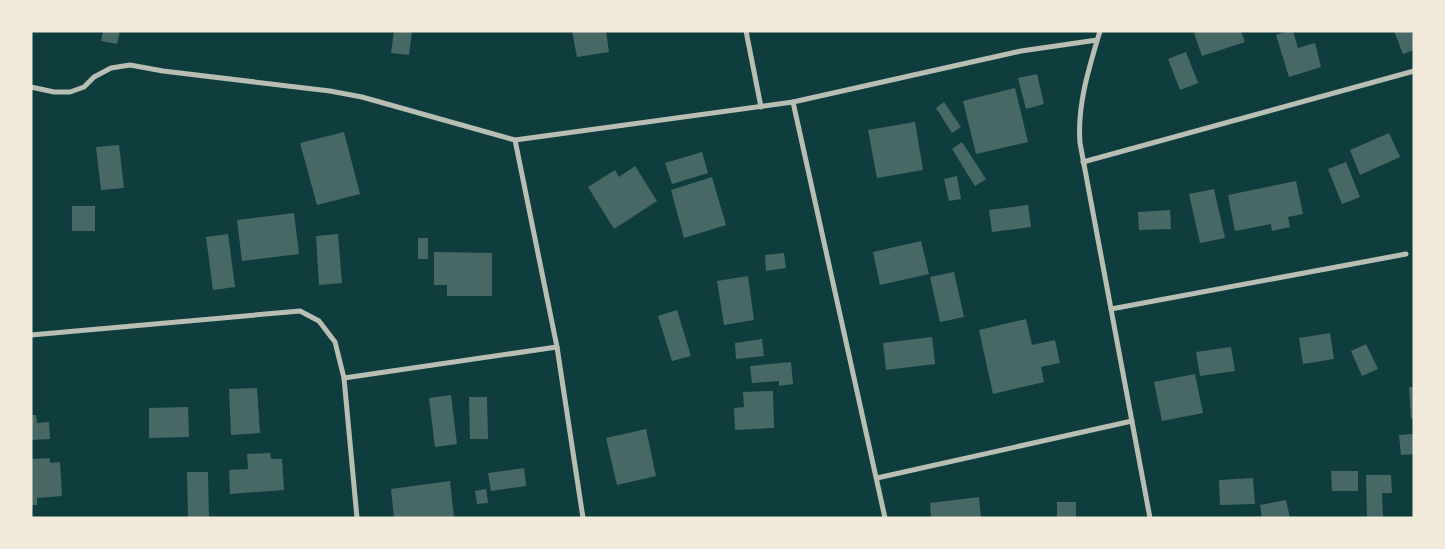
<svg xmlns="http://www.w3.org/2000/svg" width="1445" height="549" font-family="'Public Sans',sans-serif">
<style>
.building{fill:#486865}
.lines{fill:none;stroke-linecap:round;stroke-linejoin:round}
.minor{stroke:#b8beb3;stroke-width:5}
</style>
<rect width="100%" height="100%" fill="#0f3d3e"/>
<!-- building -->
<g class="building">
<polygon points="103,31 120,31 117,44 101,41"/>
<polygon points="394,31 412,31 409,55 391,53"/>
<polygon points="572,31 606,31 609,52 577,57"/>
<polygon points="1198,31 1241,31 1245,42 1202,56 1194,33"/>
<polygon points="1289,31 1293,31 1298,48 1315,43 1321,67 1289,77 1276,35"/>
<polygon points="1394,31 1414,31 1414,50 1403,54"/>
<polygon points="1186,52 1198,83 1180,90 1168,59"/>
<polygon points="1037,74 1044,104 1026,109 1018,78"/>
<polygon points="1015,88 1028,142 976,154 963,101"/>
<polygon points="944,102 961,127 952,133 936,108"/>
<polygon points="915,122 923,170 877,178 868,130"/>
<polygon points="344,132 360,194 317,205 300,143"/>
<polygon points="1389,133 1400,157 1360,175 1350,150"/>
<polygon points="962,142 986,179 975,186 952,149"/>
<polygon points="119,145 124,188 101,190 96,147"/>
<polygon points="702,152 708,173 672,184 665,163"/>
<polygon points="1346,162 1360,197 1342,204 1328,169"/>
<polygon points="635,166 657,201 614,229 588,187 615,170 619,177"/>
<polygon points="957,176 961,199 949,201 944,179"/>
<polygon points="712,177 726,225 684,238 671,190"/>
<polygon points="1296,181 1303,214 1288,217 1290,227 1272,231 1271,224 1235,231 1228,195"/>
<polygon points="1214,189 1225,238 1200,243 1189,194"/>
<polygon points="1028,205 1031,227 992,232 989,210"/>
<rect x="72" y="206" width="23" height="25"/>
<polygon points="1170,210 1171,229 1139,230 1138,212"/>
<polygon points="294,213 299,254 242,261 237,220"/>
<polygon points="228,234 235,287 213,290 206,237"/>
<polygon points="338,234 342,283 319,285 316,236"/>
<rect x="418" y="238" width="10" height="21"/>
<polygon points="921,241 929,274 880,285 873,252"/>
<polygon points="434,252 492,253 492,296 447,296 447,285 434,285"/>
<polygon points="784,253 786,268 766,271 765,255"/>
<polygon points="954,272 964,317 940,322 930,277"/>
<polygon points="748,276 754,320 724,325 717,281"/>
<polygon points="677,310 691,356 672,361 658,316"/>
<polygon points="1026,319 1032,345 1055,340 1060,363 1041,367 1044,382 993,394 979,330"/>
<polygon points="1330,333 1334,359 1303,364 1299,338"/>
<polygon points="932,337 935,364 886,370 883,343"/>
<polygon points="762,339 764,356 736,359 735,343"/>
<polygon points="1366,344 1378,369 1362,376 1351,351"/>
<polygon points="1231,347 1235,371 1200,376 1196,352"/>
<polygon points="791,362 793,384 779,386 779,381 752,383 750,366"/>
<polygon points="1195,374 1203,413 1162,421 1154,382"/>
<polygon points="1409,387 1414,387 1414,419 1411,419"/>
<polygon points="257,388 260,433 231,435 229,389"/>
<polygon points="773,391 774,428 735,430 734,408 744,407 743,392"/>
<polygon points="451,395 457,444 435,447 429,398"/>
<polygon points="469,397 487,397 488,439 470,439"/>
<polygon points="188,407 189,437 149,438 149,408"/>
<polygon points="31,415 36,415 37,423 49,422 50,439 31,440"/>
<polygon points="646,429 656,476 617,485 606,438"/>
<polygon points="1414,434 1414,454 1401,455 1399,435"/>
<polygon points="270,453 271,459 282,459 284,490 230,494 229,470 248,469 247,454"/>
<polygon points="50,458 50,463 60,462 62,496 37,498 37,505 31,505 31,459"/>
<polygon points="524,468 526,486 491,491 488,473"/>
<polygon points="1331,471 1358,471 1358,491 1332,491"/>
<polygon points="187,472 208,472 209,518 188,518"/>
<polygon points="1366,475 1391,475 1392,493 1382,493 1383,518 1367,518"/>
<polygon points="1253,478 1255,504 1220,505 1219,480"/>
<polygon points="450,481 454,518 394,518 391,489"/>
<polygon points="486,489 488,503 477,504 475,491"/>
<polygon points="979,497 981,518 931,518 930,503"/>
<polygon points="1286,500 1290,518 1262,518 1260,505"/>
<rect x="1057" y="502" width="19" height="16"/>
</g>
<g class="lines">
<!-- minor -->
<g class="minor">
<polyline points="746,31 761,107"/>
<path d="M1100 31C1089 68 1077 105 1080 143L1150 518"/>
<polyline points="31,87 54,92 70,92 84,87 94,77 111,68 130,65 163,71 330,91 362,97 515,140 793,102 1021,51 1097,40"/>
<polyline points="793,102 885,518"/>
<polyline points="515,140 557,347 583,518"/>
<polyline points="1083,162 1414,71"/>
<polyline points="1111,309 1406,254"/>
<polyline points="31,335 300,311 319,321 335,342 344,378 357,518"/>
<polyline points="344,378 557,347"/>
<polyline points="877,478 1132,421"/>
</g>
</g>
<!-- border -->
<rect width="1445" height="549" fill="none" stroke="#f1e9da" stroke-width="65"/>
</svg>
